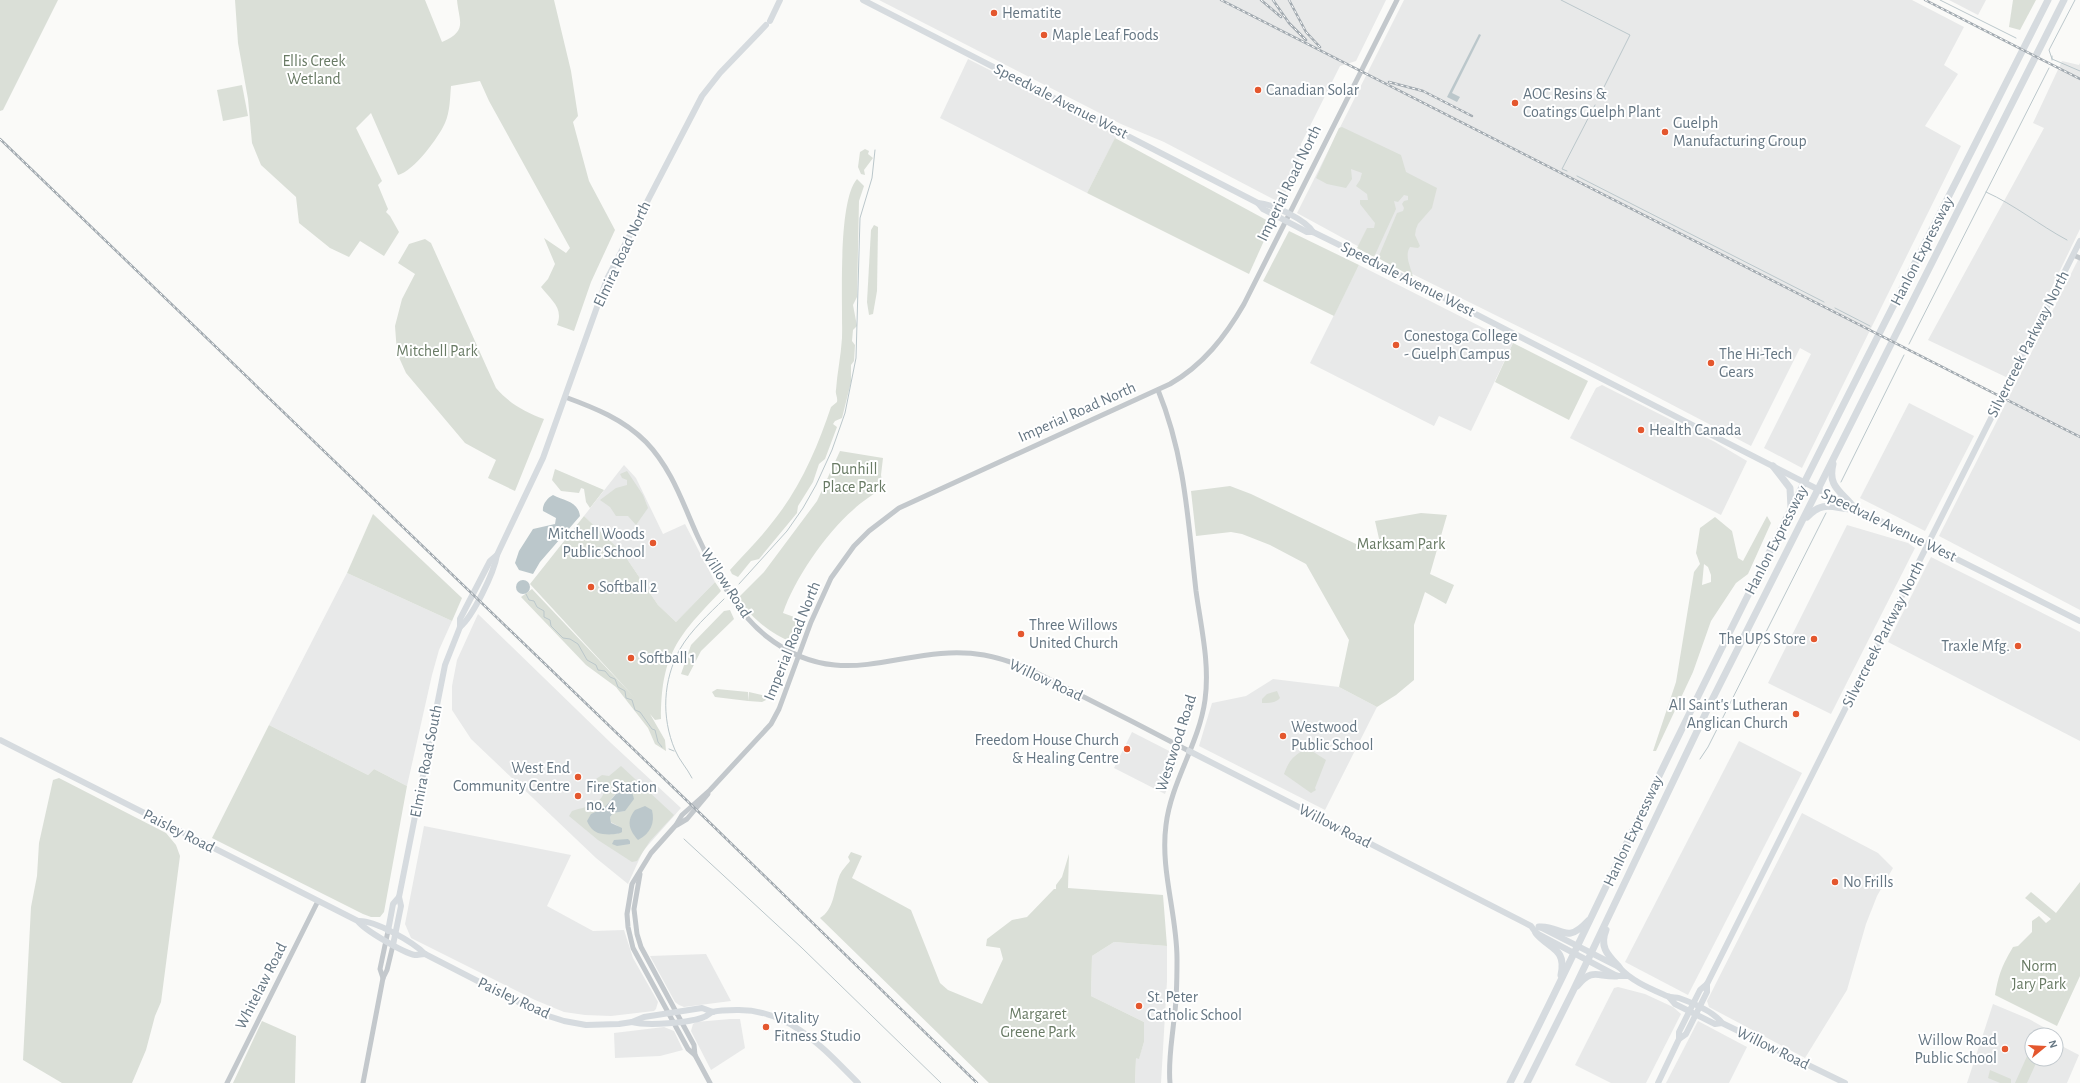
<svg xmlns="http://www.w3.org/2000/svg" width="2080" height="1083" font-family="'Alegreya Sans',sans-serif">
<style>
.built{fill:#e8e9e9}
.green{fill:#dadfd7;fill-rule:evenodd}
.water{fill:#bbc7cb}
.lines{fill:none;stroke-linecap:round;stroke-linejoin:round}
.stream{stroke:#bbc7cb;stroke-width:1}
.tertiary{stroke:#c3c8cc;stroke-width:5}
.secondary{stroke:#d6dbdf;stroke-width:6}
.trunk{stroke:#d6dbdf;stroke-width:7}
.rail-casing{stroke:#a2aab0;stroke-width:2.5}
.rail{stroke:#fff;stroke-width:1;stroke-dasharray:3;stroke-linecap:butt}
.poi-dot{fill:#e4572e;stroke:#fff;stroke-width:1.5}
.labels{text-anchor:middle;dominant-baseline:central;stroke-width:4;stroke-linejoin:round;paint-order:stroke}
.poi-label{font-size:16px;fill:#657683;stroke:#fff;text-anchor:start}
.park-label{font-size:16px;fill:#687a64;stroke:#fff}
.street-label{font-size:16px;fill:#657683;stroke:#fff}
</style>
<rect width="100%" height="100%" fill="#fafaf8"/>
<!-- built -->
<g class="built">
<polygon points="879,0 1386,0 1356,61 1340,66 1301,144 1298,169 1282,199 1275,200 1164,142 1121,124"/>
<polygon points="1404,0 1912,0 1964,27 1944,65 1958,74 1925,126 1961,146 1802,468 1764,448 1811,354 1800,348 1751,446 1594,364 1374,255 1297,213"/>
<polygon points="1949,0 1986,0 1978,15"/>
<polygon points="968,59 1117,135 1087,193 940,118"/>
<polygon points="2062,61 2079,65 2080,63 2080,229 2008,378 1928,340 2044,128 2033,123"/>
<polygon points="2080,256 2080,610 1939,536"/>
<polygon points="1359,265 1513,343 1471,431 1439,416 1434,426 1310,363"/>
<polygon points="1602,385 1715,442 1747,461 1721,515 1570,438 1596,388"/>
<polygon points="1909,403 1974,436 1925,531 1860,498"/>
<polygon points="624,465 636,478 663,534 685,524 715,582 676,622 658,605 623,553 584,516"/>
<polygon points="1847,525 1908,543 1915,548 1831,714 1768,683"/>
<polygon points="1931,557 2080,632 2080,741 1888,642"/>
<polygon points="347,573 452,621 439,650 432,675 407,786 374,769 368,775 269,725"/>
<polygon points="478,614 611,743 681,808 643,851 628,884 596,858 471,739 452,710 452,686 457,660"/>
<polygon points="1273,679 1339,687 1377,707 1325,810 1199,746 1212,703 1246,696"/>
<polygon points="1132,732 1179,756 1165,794 1114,768"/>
<polygon points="1739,741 1802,773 1688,995 1625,962"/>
<polygon points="1802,813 1878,853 1893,868 1877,896 1866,924 1847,990 1805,1058 1709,1007 1707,1001"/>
<polygon points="424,826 571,855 547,906 593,931 624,930 633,958 658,1002 656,1009 654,1011 611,1016 585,1015 564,1012 535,1000 411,938 405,924"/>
<polygon points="1114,942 1167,946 1167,981 1161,1083 1135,1083 1136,1058 1139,1058 1144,1042 1144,1022 1091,996 1092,956"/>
<polygon points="706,954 731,1001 684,1007 679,1005 675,1002 650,956"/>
<polygon points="1618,987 1645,994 1673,1007 1681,1014 1646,1083 1611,1083 1575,1065 1614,988"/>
<polygon points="1993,1004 2029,1019 2054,1033 2054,1035 2032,1035 2032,1059 2056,1059 2056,1043 2079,1055 2067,1083 1967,1083"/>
<polygon points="730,1019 740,1019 745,1048 711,1070 691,1031 693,1024 696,1022"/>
<polygon points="1698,1021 1747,1047 1729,1083 1666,1083"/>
<polygon points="664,1027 674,1031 683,1050 660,1056 615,1058 614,1033"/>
</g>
<!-- green -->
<g class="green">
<polygon points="0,0 58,0 3,110 0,111"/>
<path d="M235 0H425L442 42C468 31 459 22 457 0H554L571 71 578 116 573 122 589 181 615 230 591 282 574 331 557 325C564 308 551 300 541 287L548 279 555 264 544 238 566 253 570 248 489 101 480 81 451 86C450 98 450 112 445 123 439 137 413 172 398 175L371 113 356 128 382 181 378 185 388 209 386 212 390 216 399 232 384 256 360 241 349 257 330 248 299 223 296 197 261 165 252 143 248 99 238 43Z"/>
<polygon points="2013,0 2036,0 2020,30 2009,27"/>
<polygon points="242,85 248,116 223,121 217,90"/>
<path d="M1342 127 1401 155 1406 172 1437 188 1432 208 1418 224 1416 229 1415 235 1420 246 1418 248 1410 247C1404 256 1411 267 1413 277L1378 258 1397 213 1403 211 1404 208 1402 204 1404 201 1408 200V196L1404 195 1398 202 1394 201 1396 209 1374 257 1357 248 1367 228H1374L1375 223 1360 204V200H1368L1367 194 1356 186 1360 180 1362 173 1351 169 1352 179 1346 188 1327 184 1316 178 1339 128Z"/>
<polygon points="1115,138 1272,223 1249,274 1087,193"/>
<polygon points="865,149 869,151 868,154 873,158 864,170 865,175 861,174 858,167 860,152"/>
<path d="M857 179 864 186 859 201 857 297 853 305 857 326 853 330 852 341 855 345 854 361 851 365V382L842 418 835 421 833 424 837 427 825 459 819 464 813 482 798 506 797 513 759 559 751 561 738 577 732 574 730 570C744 554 759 540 771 524 799 490 817 449 831 407L837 402C838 397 835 394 836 390 837 373 841 356 842 338 843 305 837 202 857 179Z"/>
<polygon points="874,225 878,227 877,291 873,314 869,315 867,302 871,230"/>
<polygon points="1289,231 1359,265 1334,316 1263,281"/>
<path d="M425 239 431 243 496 388C510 404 525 412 544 419L515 491 488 478 496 460 465 443 406 373 397 353 395 326 402 299 415 274 398 263 409 244Z"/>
<polygon points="1513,343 1588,381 1569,420 1495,382"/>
<path d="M840 451 883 458 881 475 883 487C873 495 862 501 853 510 826 533 794 580 783 613L805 621 795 644C770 633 754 621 738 598L764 572 817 501Z"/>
<polygon points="555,469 604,490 590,508 586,502 584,489 581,488 579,493 561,491 552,480"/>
<polygon points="627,471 643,495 648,508 636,525 628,516 616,516 610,507 600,500 616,488 627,485 627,480 622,478 620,474"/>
<polygon points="1230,486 1251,494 1356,544 1380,543 1375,521 1421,513 1447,515 1430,574 1454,585 1446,604 1425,592 1414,625 1414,680 1396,695 1377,707 1339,687 1349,640 1306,564 1270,545 1242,534 1231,532 1196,536 1191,491"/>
<polygon points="373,514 462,598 452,621 347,573"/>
<path d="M584 516 623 553 658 605 676 622 715 582 721 591C678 636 661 654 661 719L655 720 650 714 665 740 666 751 655 744 648 728 616 687 586 665 521 597 532 589 635 698 530 584Z"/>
<path d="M1767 516 1771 523 1748 574 1736 583 1711 621 1693 672 1656 751H1653L1676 682 1694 572 1700 564 1696 553 1700 528 1715 517 1732 531 1738 558 1743 561ZM1704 564 1708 567 1711 575V582L1702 585Z"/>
<polygon points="730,610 734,619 701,651 688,676 681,674 691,645 724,611"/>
<polygon points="717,689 748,692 748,701 715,697 712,692"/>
<path d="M1277 691 1280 698C1276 703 1269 703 1262 703V699L1267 694Z"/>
<polygon points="749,692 766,696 766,700 762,702 748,701"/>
<polygon points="269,725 368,775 374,769 407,786 384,912 380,917 371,917 363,914 212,838"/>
<path d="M1302 751H1312L1326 760 1315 788 1316 790 1311 793 1284 774C1288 763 1292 757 1302 751Z"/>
<path d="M621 766 674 815 650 841 637 861 632 862 598 840 569 816 572 811C584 807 602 805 604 791L596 779 602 775 609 776ZM615 781 625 811 613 813 610 817 611 822 618 826V834H613L595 811 604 808 616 793Z"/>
<polygon points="59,778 166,833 176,845 180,856 161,1002 155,1016 146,1050 132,1083 62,1083 23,1060 31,907 37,876 39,843 53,780"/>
<path d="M851 852 862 856 852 878 911 910 940 983 948 990 982 1004 1003 959 1000 948 986 946 987 939 1012 920 1027 917 1054 889H1056V885L1062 877 1069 854 1068 888 1163 895 1167 946 1114 942 1092 956 1091 996 1144 1022V1042L1139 1059 1136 1058 1135 1083H989L820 918C834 910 834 890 839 877 841 871 846 866 850 861L848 857Z"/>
<path d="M2080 882V976L2057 1026 1995 995C1999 973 2002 966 2013 947L2018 946 2032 932V921L2039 916 2046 923 2051 919 2025 898 2031 892 2056 913Z"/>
<polygon points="262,1021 296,1036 295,1083 233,1083"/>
<polygon points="2032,1045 2032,1059 2038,1059 2027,1083 2015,1083"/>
<polygon points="1990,1070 2011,1079 2011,1083 2000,1083 1988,1078"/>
</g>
<!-- water -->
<g class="water">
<polygon points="1479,34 1481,35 1452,93 1460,97 1457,102 1447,97"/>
<path d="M553 495C564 501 578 501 580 516L540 562 533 574 519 570 515 563 519 551 533 529 555 524 556 518 543 511C542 505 547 498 553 495Z"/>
<circle cx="523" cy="587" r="7"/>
<path d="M619 780C628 783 632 789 634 799L625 811 613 813 610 817 611 823 622 828V832C619 835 603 835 598 833 593 831 589 826 587 821L591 814 604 808 616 794 614 781Z"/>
<path d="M645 806 652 810C655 823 651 833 638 840 629 830 626 821 635 810Z"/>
<polygon points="628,839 630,841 630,844 617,846 612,844 614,840"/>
</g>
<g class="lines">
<!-- stream -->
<g class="stream">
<polyline points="1561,0 1630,35 1598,99"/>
<polyline points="1940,0 2016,38"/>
<polyline points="2075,0 2049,50 2052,59 2080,71"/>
<polyline points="2052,56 2052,60"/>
<polyline points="1567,171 1562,169 1595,105"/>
<polyline points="1577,176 1824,302"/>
<path d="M1986 192C2015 205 2039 225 2067 240"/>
<polyline points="1835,308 1870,326"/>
<polyline points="1909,344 2049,68"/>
<polyline points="1841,482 1904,355"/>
<polyline points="739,584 787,531 803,508 816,485 832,450 845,413 856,358 860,218 872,178 875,150"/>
<polyline points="526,594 529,600 534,601 537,607 544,611 544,617 550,620 551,626 563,638 570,639 578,644 587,660 596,665 598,670 605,671 610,677 615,679 618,687 625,691 626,698 632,700 635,710 640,712 652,729 655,730 658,742 662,747"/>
<polyline points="669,749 674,751"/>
<polyline points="1700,759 1708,747 1826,513"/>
<path d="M692 778C687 768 679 760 675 750 661 717 663 680 680 649 691 630 709 614 724 599"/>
<polyline points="684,839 802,948 941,1083"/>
</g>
<!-- tertiary -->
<g class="tertiary">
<polyline points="2073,255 2080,258"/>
<path d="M1158 390C1185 456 1188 520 1196 591 1201 627 1210 664 1205 700 1199 744 1171 782 1166 825 1160 870 1177 914 1177 959 1177 979 1177 1000 1174 1019 1172 1041 1168 1061 1170 1083"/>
<path d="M565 397C595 408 623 419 646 442 672 469 683 504 698 537 714 572 736 612 766 636 844 698 905 641 984 655 1017 661 1045 677 1074 692 1112 711 1151 731 1189 751"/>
<polyline points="677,825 687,819 708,794"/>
<polyline points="640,874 634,909 637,934 641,947 694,1045 695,1055 710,1083"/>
<polyline points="383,978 380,969 388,931"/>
<path d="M695 1055 688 1049 633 948 628 927 627 914 632 884 651 853 676 825 682 815 710 790 771 724 779 709 811 622 831 578 854 546 869 531 899 508 1170 384C1203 365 1225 337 1244 304L1397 0"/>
<polyline points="227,1083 318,901"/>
<polyline points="363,1083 383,978 387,970 393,945"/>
</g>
<!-- secondary -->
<g class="secondary">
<polyline points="863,0 1258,203 1263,209 1307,232 1313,232 1374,262 1823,492 2080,621"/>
<polyline points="770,21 780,0"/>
<path d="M1258 203C1273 204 1306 220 1313 232"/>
<path d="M460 627C473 616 494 573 497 555L543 458 607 279 702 96 720 73 766 25"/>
<path d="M0 740 358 921C364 930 404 953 415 955 418 955 422 954 425 954"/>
<polyline points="1189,751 1531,926 1536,933 1617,976 1627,976"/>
<path d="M358 921C375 920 413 942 425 954L542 1014 564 1021 586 1025 619 1024 632 1022 644 1017 702 1008 713 1012"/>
<path d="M1540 927 1619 967C1631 981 1651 989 1667 996 1671 998 1676 997 1679 998 1693 1003 1714 1012 1722 1023L1845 1083"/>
<polyline points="388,931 393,904 399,897 445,665 460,627 460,619 490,561 497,555"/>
<polyline points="393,945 401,906 399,897"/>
<polyline points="1669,997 1675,1004 1715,1024 1722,1023"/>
<path d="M632 1022C647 1026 690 1023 704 1017 707 1016 710 1013 712 1012 720 1010 729 1010 737 1010 790 1009 824 1049 858 1083"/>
<polyline points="1679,1039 1679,1032 1700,990 1707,984 2080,241"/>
<polyline points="1658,1083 1679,1039 1686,1034 1707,992 1707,984"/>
</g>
<!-- trunk -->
<g class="trunk">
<path d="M1833 464C1827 488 1843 492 1855 509"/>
<polyline points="1773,466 1790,488 1791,508"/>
<path d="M1807 517C1824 499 1834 509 1855 509"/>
<path d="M1539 927C1561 925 1565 946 1588 921"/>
<path d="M1606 930C1599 947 1608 955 1619 967"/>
<path d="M1536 933C1549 949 1567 948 1561 975"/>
<path d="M1577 986C1593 967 1597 977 1617 976"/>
<path d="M1510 1083C1568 969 1621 853 1677 739 1798 491 1924 246 2048 0"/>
<polyline points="1527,1083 1573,991 1711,702 2064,0"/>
</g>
<!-- rail casing -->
<g class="rail-casing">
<g id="rail">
<polyline points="1221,0 2080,437"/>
<polyline points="1261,0 1281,17"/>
<polyline points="1273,0 1289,23 1306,40"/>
<polyline points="1289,0 1306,32 1320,47"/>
<polyline points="1925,0 2080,79"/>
<polyline points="1389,82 1423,91 1472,116"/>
<polyline points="0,139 706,819 977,1083"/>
</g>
</g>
<!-- rail -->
<use href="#rail" class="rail"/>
</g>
<!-- markers -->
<g class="poi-dot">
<circle cx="994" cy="13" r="4"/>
<circle cx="1044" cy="35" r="4"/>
<circle cx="1258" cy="90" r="4"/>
<circle cx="1515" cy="103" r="4"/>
<circle cx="1665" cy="132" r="4"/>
<circle cx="1396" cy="345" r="4"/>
<circle cx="1711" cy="363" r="4"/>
<circle cx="1641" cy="430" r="4"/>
<circle cx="653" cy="543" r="4"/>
<circle cx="591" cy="587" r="4"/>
<circle cx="1021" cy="634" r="4"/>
<circle cx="1814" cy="639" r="4"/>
<circle cx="2018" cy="646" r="4"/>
<circle cx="631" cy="658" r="4"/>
<circle cx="1796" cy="714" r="4"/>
<circle cx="1283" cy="736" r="4"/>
<circle cx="1127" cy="749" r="4"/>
<circle cx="578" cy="777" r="4"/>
<circle cx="578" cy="796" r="4"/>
<circle cx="1835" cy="882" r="4"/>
<circle cx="1139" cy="1006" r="4"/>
<circle cx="766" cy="1027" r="4"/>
<circle cx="2005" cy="1049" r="4"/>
</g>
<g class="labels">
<!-- poi labels -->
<g class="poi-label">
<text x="1002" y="13">Hematite</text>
<text x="1052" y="35">Maple Leaf Foods</text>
<text x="1266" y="90">Canadian Solar</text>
<text x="1523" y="94">AOC Resins &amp;<tspan x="1523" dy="18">Coatings Guelph Plant</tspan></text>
<text x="1673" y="123">Guelph<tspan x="1673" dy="18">Manufacturing Group</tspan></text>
<text x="1404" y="336">Conestoga College<tspan x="1404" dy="18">- Guelph Campus</tspan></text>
<text x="1719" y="354">The Hi-Tech<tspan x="1719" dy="18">Gears</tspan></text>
<text x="1649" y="430">Health Canada</text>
<text x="645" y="534" text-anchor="end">Mitchell Woods<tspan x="645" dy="18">Public School</tspan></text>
<text x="599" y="587">Softball 2</text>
<text x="1029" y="625">Three Willows<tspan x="1029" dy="18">United Church</tspan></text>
<text x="1806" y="639" text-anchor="end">The UPS Store</text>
<text x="2010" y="646" text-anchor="end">Traxle Mfg.</text>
<text x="639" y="658">Softball 1</text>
<text x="1788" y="705" text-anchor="end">All Saint's Lutheran<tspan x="1788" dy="18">Anglican Church</tspan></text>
<text x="1291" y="727">Westwood<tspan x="1291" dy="18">Public School</tspan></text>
<text x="1119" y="740" text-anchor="end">Freedom House Church<tspan x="1119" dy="18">&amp; Healing Centre</tspan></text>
<text x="570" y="768" text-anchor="end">West End<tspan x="570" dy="18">Community Centre</tspan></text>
<text x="586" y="787">Fire Station<tspan x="586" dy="18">no. 4</tspan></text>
<text x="1843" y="882">No Frills</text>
<text x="1147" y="997">St. Peter<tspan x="1147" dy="18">Catholic School</tspan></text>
<text x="774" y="1018">Vitality<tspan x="774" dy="18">Fitness Studio</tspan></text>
<text x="1997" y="1040" text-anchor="end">Willow Road<tspan x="1997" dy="18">Public School</tspan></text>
</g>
<!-- park labels -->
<g class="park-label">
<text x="314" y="61">Ellis Creek<tspan x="314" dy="18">Wetland</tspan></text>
<text x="437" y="351">Mitchell Park</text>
<text x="854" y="469">Dunhill<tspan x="854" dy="18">Place Park</tspan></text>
<text x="1401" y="544">Marksam Park</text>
<text x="2039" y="966">Norm<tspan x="2039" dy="18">Jary Park</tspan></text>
<text x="1038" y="1014">Margaret<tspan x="1038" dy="18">Greene Park</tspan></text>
</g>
<!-- street labels -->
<g class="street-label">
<text transform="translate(1061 101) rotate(27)">Speedvale Avenue West</text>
<text transform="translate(1289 183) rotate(-64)">Imperial Road North</text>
<text transform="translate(1922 251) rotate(-63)">Hanlon Expressway</text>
<text transform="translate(622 254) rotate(-65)">Elmira Road North</text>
<text transform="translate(1408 279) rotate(27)">Speedvale Avenue West</text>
<text transform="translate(2028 344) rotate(-63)">Silvercreek Parkway North</text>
<text transform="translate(1077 412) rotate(-24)">Imperial Road North</text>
<text transform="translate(1889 525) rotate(26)">Speedvale Avenue West</text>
<text transform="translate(1776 540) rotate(-63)">Hanlon Expressway</text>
<text transform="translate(726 583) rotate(57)">Willow Road</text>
<text transform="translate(1883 634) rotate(-63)">Silvercreek Parkway North</text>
<text transform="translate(792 641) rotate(-68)">Imperial Road North</text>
<text transform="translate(1046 680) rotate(25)">Willow Road</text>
<text transform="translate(1176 743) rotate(-72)">Westwood Road</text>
<text transform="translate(426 761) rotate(-79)">Elmira Road South</text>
<text transform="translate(1335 826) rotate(27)">Willow Road</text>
<text transform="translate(179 831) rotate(27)">Paisley Road</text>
<text transform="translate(1633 831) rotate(-65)">Hanlon Expressway</text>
<text transform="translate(261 986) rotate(-63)">Whitelaw Road</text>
<text transform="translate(514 998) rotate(25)">Paisley Road</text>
<text transform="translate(1773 1048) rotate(26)">Willow Road</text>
</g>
</g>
<!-- north arrow -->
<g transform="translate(2044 1047) rotate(72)"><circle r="19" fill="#ffffff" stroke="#c1c8cd"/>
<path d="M0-3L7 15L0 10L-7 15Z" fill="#e4572e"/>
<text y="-6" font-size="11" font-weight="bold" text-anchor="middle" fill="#657683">N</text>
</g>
</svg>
